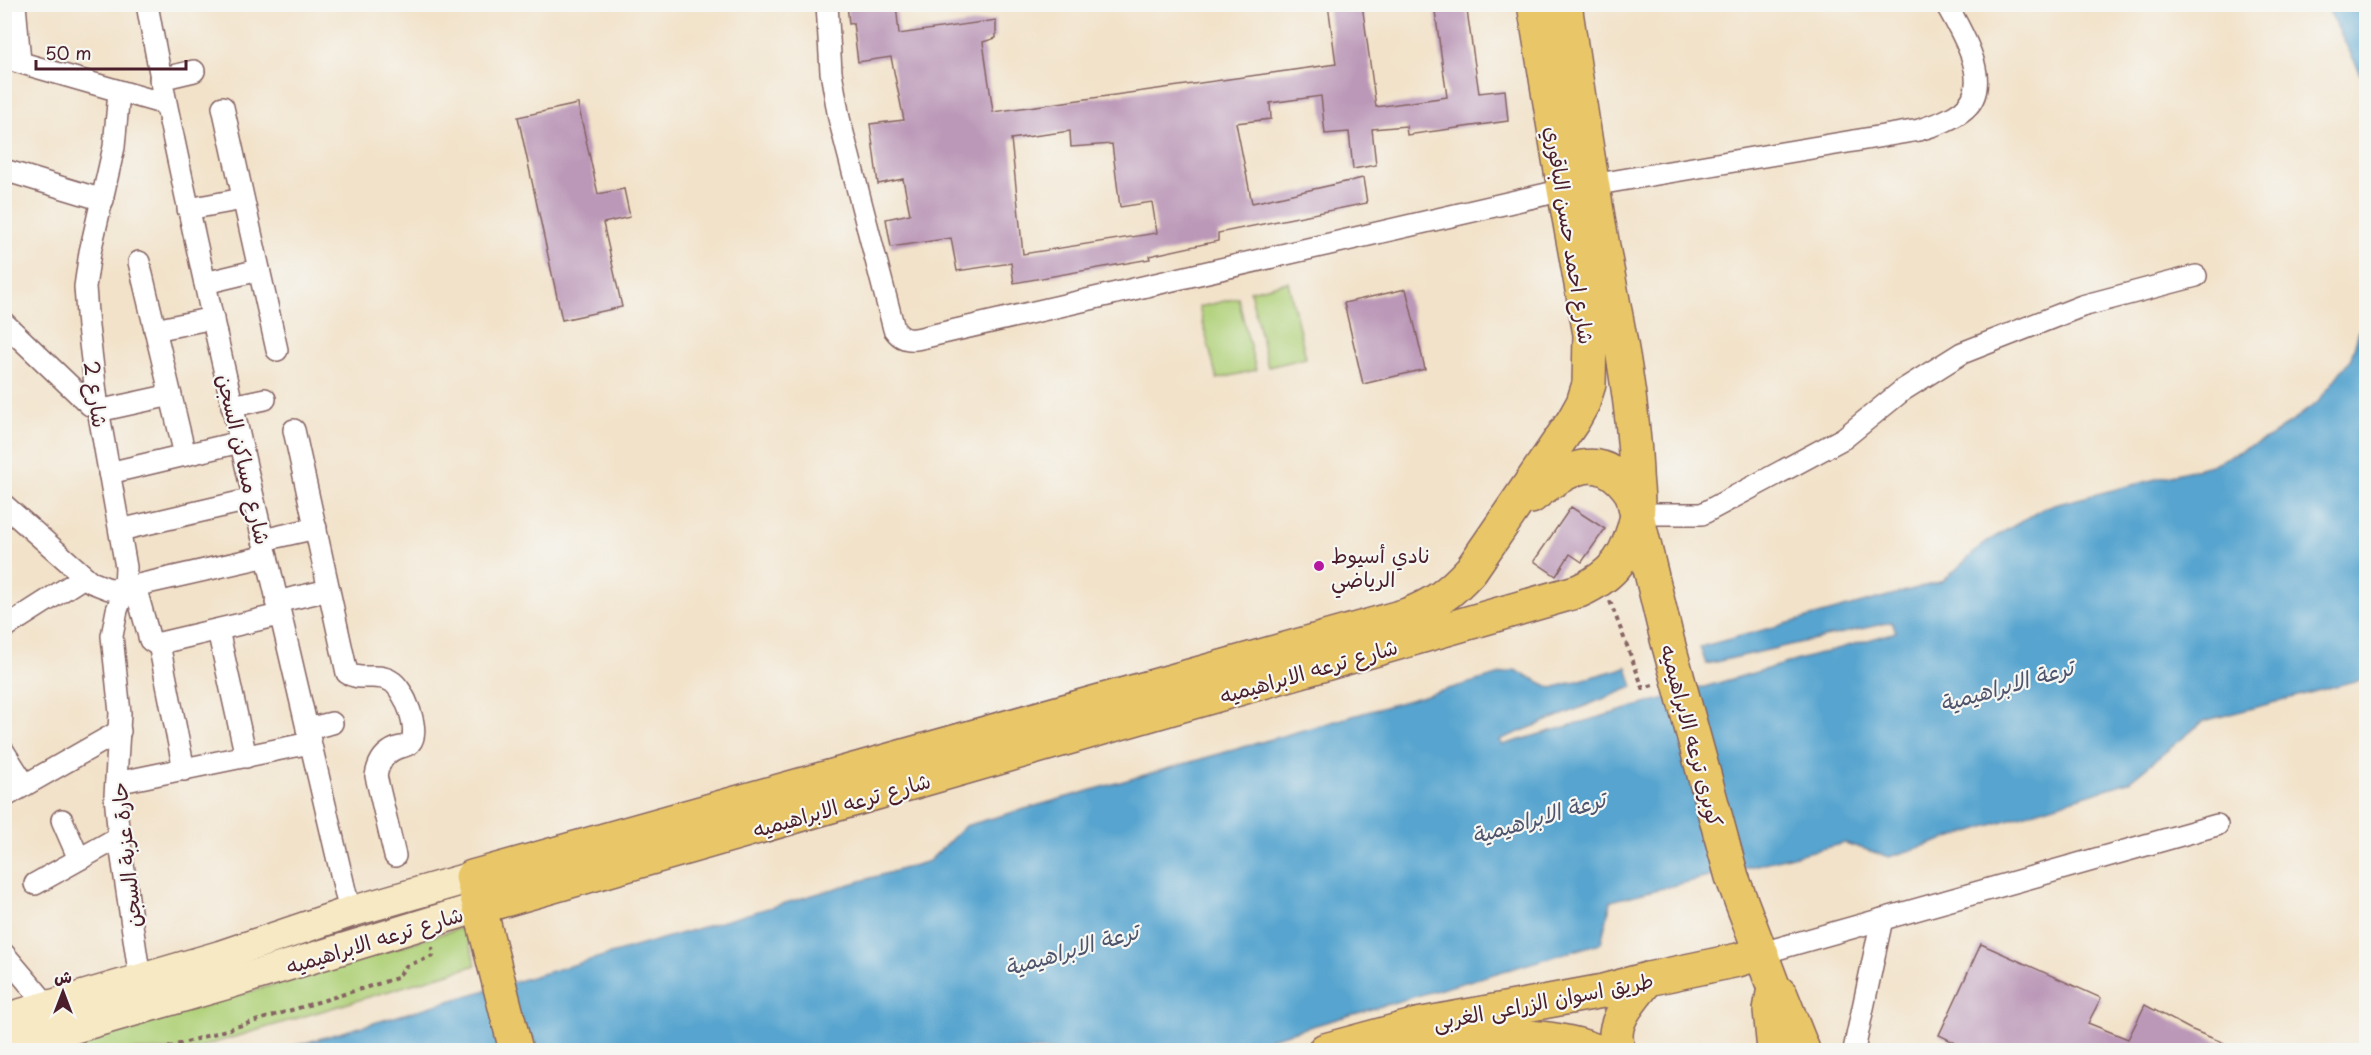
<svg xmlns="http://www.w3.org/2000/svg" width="2371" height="1055" font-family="'Playpen Sans','Playpen Sans Arabic',sans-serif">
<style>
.green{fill:#b0d179;stroke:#7d7852;stroke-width:1.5}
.water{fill:#56a4cf;stroke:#50627d;stroke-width:1.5}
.building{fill:#bb98b8;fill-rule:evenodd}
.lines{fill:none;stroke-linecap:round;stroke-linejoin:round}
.street-casing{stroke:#856362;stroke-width:24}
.secondary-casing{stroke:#856362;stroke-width:33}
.primary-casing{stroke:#856362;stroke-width:36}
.path{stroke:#856362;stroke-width:4;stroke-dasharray:4.5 4.5;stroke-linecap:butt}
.street{stroke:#fff;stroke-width:21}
.secondary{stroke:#f6e9c3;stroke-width:30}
.primary{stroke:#e9c769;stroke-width:33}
.poi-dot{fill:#b5179e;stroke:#f6f6f2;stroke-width:2}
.labels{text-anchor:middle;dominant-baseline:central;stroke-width:4.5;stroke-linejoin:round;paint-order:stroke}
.street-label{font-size:21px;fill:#4a1f2b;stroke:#f6f6f2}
.poi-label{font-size:21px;fill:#4a1f2b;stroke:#f6f6f2;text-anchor:start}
.water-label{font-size:22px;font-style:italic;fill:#4f546d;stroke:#f6f6f2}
</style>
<rect width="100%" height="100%" fill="#f6f6f2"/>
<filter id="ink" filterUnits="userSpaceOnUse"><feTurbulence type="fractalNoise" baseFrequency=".0167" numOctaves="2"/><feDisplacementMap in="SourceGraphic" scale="12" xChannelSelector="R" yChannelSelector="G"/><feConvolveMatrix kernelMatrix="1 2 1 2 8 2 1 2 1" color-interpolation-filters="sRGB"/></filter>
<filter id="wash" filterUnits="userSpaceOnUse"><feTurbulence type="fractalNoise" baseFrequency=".008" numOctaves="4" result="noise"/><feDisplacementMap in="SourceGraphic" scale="24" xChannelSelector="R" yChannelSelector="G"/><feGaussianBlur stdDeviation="1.35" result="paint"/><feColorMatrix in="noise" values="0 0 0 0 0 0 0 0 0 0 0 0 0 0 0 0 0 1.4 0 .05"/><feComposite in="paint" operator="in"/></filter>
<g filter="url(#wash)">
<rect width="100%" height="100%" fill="#f2e2c9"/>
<!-- green -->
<g class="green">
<polygon points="1288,282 1306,358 1268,367 1250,291"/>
<polygon points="1238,298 1256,370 1217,379 1199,307"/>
<polygon points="464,927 476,965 191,1050 56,1050"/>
</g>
<!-- water -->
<g class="water">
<polygon points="2326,5 2366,5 2366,84"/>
<polygon points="2366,280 2366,678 2204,721 2128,782 1889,857 1845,843 1611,901 1601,943 1229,1050 281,1050 929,861 965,826 1515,670 1552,688 1627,667 1633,687 1499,740 1502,745 1896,632 1892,622 1706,664 1700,647 1943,581 1986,542 2046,507 2211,465 2270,437 2318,402 2351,358 2366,308"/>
</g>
<g id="blocks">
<!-- building -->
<g class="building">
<path d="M847 4H896L899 34 996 20V38L983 42 993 112 1336 64 1328 4H1362L1376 107 1447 97 1434 4H1466L1479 93 1505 90 1508 121 1407 135 1406 126 1372 129 1376 165 1353 169 1349 132 1325 134 1321 96 1270 103 1271 119 1236 123 1252 203 1363 178 1367 203 1218 233V241L1149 256 1150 259 1014 283 1011 263 957 271 951 238 891 247 886 219 910 214 903 179 878 184 870 124 904 120 891 57 858 62 853 23 849 24ZM1070 131 1071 147 1112 144 1120 207 1152 202 1157 233 1023 254 1011 139Z"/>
<polygon points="578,104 598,194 624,189 630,217 603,223 622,307 562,320 518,117"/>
<polygon points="1406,289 1425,369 1363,384 1344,303"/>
<polygon points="1571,507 1605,529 1582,562 1570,554 1556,576 1534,561"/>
<polygon points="1981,944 2101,998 2088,1023 2128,1039 2145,1005 2190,1029 2241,1050 1970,1050 1939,1035"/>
</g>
</g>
</g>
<g filter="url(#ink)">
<use href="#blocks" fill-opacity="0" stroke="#856362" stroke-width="1.5"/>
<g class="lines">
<!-- street casing -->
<g class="street-casing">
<g id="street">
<polyline points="15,4 20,62"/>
<path d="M147 4C166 112 191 218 214 325 258 521 304 717 350 912"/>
<path d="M827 4 831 72 839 118 894 329C901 339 908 341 921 338L1564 190"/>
<polyline points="4,58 165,104"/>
<polyline points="160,79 194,71"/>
<polyline points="119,92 114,147 90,252 85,287 88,327 98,409 126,567 125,588 117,610 112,636 120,713 115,796 119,837 140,979"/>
<polyline points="223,107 277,350"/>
<polyline points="4,170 103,200"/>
<path d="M1592 185 1919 130C1934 125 1949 121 1962 111 1996 86 1961 31 1946 4"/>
<polyline points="188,209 243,199"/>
<polyline points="139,262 185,455"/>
<polyline points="205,283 259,270"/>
<polyline points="4,323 90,405 107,409 171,395"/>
<polyline points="155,330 213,318"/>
<polyline points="232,406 265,399"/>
<path d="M294 430 347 673C361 682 376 672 391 681 404 688 421 731 410 743 407 746 401 747 397 748 384 753 378 763 376 776L395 856"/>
<polyline points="109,473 240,442"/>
<polyline points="4,505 91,582 109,589 125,588 267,556"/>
<polyline points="1638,514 1702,514 1844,438 1903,390 1962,353 2082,306 2196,276"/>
<polyline points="120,530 253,499"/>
<polyline points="263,540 316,528"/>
<polyline points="135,586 150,640 156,644 279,615"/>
<polyline points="276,602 329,590"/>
<polyline points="4,628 84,577"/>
<polyline points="218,630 246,757"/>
<polyline points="159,644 184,770"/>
<polyline points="307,729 332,723"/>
<polyline points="4,752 25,785"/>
<polyline points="116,783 310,743"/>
<polyline points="4,797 120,731"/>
<polyline points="62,820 79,859"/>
<polyline points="35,884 119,837"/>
<polyline points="1762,953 2217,825"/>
<polyline points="4,954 48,1006"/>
<polyline points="1854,1050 1882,919"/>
</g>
</g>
<!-- secondary casing -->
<g class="secondary-casing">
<g id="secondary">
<polyline points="4,1019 220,956 350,912 472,877"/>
<polyline points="4,1048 230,983 480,907"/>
</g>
</g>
<!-- primary casing -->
<g class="primary-casing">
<g id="primary">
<path d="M1531 497C1566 469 1600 446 1632 494L1667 639 1732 877 1774 988 1781 995 1803 1050"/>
<path d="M480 907 1579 591C1615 575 1628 555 1637 516 1640 503 1636 485 1636 471 1633 403 1620 336 1607 269 1591 181 1578 93 1565 4"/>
<polyline points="1773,993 1770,1010 1774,1050"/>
<path d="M1420 1046C1469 1033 1547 1032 1594 1050"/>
<path d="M516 1050 472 877 1407 615C1436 603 1450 593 1471 570L1573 421 1583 403 1589 384 1590 334 1564 190 1534 4"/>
<polyline points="1325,1050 1417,1025 1603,991 1648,979 1738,960 1762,953"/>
<path d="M1619 1050C1607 1024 1633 998 1648 979"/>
</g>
</g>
<!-- path -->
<g class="path">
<polyline points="1610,601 1643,688 1653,685"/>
<polyline points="160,1050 397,978 406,966 433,956 432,947"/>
</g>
<!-- street -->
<use href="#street" class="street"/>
<!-- secondary -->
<use href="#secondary" class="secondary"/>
<!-- primary -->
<use href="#primary" class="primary"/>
</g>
</g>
<!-- markers -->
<circle class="poi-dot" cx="1319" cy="566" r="6"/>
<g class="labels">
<!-- street labels -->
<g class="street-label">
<text transform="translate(1571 235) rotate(81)">شارع احمد حسن الباقوري</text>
<text transform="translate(97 394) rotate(82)">شارع 2</text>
<text transform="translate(245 459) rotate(77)">شارع مساكن السجن</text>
<text transform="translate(1308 670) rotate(-16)">شارع ترعه الابراهيميه</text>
<text transform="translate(1693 735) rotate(75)">كوبرى ترعه الابراهيميه</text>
<text transform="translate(841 804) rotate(-16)">شارع ترعه الابراهيميه</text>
<text transform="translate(125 855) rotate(-96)">حارة عزبة السجن</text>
<text transform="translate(374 939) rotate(-17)">شارع ترعه الابراهيميه</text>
<text transform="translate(1543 1000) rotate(-11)">طريق اسوان الزراعى الغربى</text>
</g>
<!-- poi labels -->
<g class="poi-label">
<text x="1331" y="554">نادي أسيوط<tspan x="1331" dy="24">الرياضي</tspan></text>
</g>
<!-- water labels -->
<g class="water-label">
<text transform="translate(2006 684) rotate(-16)">ترعة الابراهيمية</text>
<text transform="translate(1538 816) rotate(-16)">ترعة الابراهيمية</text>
<text transform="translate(1071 948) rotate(-16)">ترعة الابراهيمية</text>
</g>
</g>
<!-- margin -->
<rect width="2371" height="1055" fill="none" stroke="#f6f6f2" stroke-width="24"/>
<!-- north arrow -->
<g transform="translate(63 992)" stroke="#f6f6f2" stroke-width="4.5" paint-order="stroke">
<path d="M0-4.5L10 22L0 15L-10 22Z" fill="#4a1f2b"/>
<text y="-9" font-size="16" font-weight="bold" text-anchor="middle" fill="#4a1f2b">ش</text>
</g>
<!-- scale -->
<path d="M36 60v9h150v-9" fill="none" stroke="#4a1f2b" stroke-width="3"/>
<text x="45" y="60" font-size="18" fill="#4a1f2b" stroke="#f6f6f2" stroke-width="4.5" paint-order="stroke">50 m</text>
</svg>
